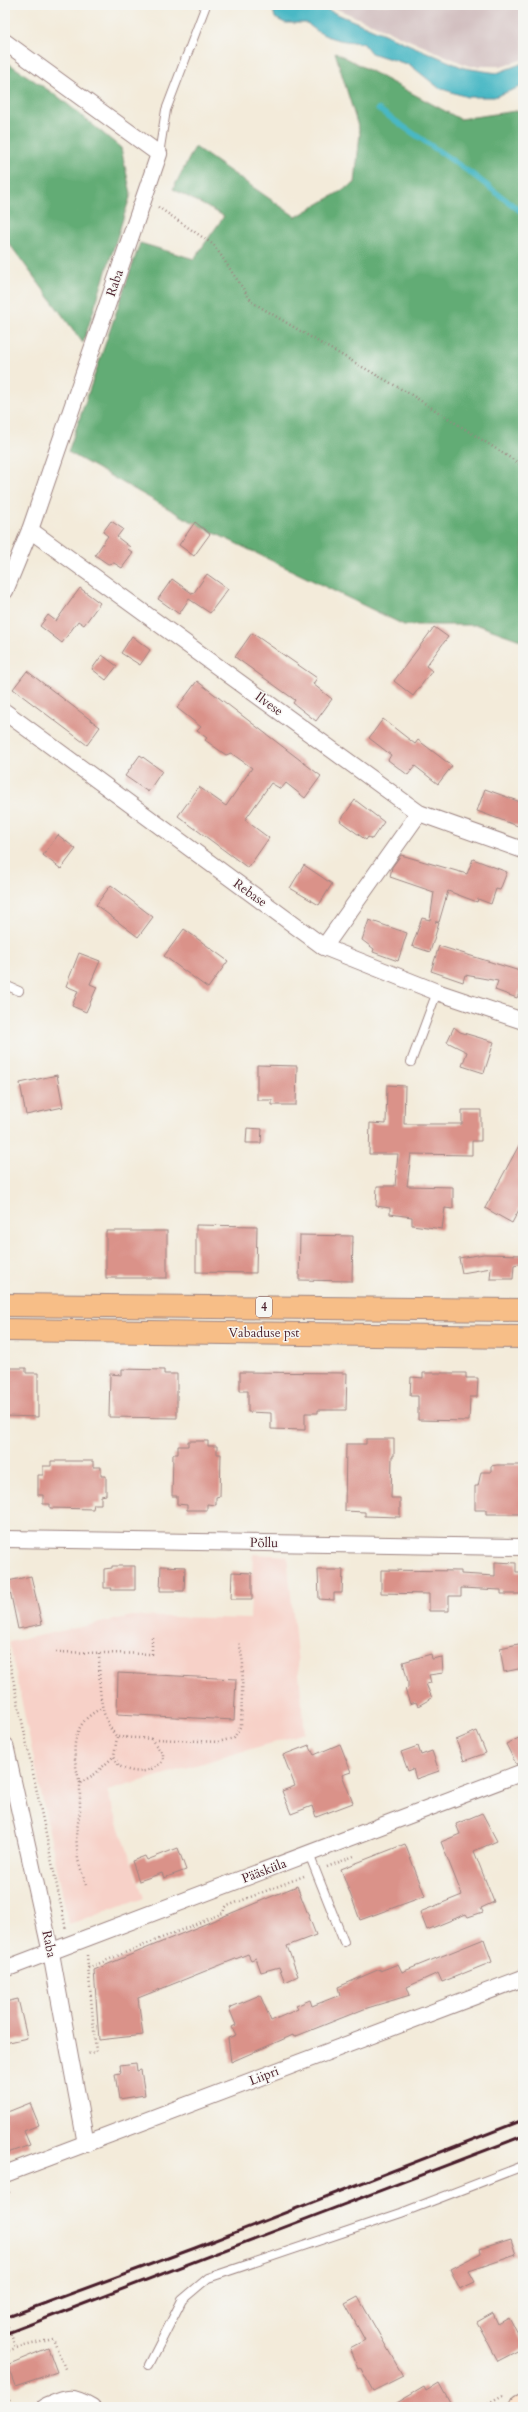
<svg xmlns="http://www.w3.org/2000/svg" width="528" height="2412" font-family="Cardo,serif">
<style>
.built{fill:#f7d1c8}
.industrial{fill:#d2bfc0}
.forest{fill:#62ac74;stroke:#566650}
.water{fill:#4ab8c5;stroke:#4a6c78}
.lines{fill:none;stroke-linecap:round;stroke-linejoin:round}
.stream{stroke:#4ab8c5;stroke-width:5.5}
.building{fill:#da9289}
.lane-casing{stroke:#9e8582;stroke-width:10}
.street-casing{stroke:#9e8582;stroke-width:18}
.secondary-casing{stroke:#9e8582;stroke-width:24}
.highway-casing{stroke:#9e8582;stroke-width:24}
.path{stroke:#9e8582;stroke-width:2.5;stroke-dasharray:1 3;stroke-linecap:butt}
.lane{stroke:#fff;stroke-width:8}
.street{stroke:#fff;stroke-width:16}
.secondary{stroke:#fce5cf;stroke-width:22}
.highway{stroke:#f7be87;stroke-width:22}
.rail{stroke:#4a1f2b;stroke-width:3}
.labels{text-anchor:middle;dominant-baseline:central;stroke-width:3;stroke-linejoin:round;paint-order:stroke}
.shield{fill:#f6f6f2;stroke:#7e6067;stroke-width:1}
.shield-label{font-size:12px;font-weight:bold;fill:#4a1f2b}
.street-label{font-size:13px;fill:#4a1f2b;stroke:#f6f6f2}
</style>
<rect width="100%" height="100%" fill="#f6f6f2"/>
<filter id="ink" filterUnits="userSpaceOnUse"><feTurbulence type="fractalNoise" baseFrequency=".025" numOctaves="2"/><feDisplacementMap in="SourceGraphic" scale="8" xChannelSelector="R" yChannelSelector="G"/><feConvolveMatrix kernelMatrix="1 2 1 2 8 2 1 2 1" color-interpolation-filters="sRGB"/></filter>
<filter id="wash" filterUnits="userSpaceOnUse"><feTurbulence type="fractalNoise" baseFrequency=".012" numOctaves="4" result="noise"/><feDisplacementMap in="SourceGraphic" scale="16" xChannelSelector="R" yChannelSelector="G"/><feGaussianBlur stdDeviation="0.9" result="paint"/><feColorMatrix in="noise" values="0 0 0 0 0 0 0 0 0 0 0 0 0 0 0 0 0 1.4 0 .05"/><feComposite in="paint" operator="in"/></filter>
<g filter="url(#wash)">
<rect width="100%" height="100%" fill="#f3ebda"/>
<!-- built -->
<polygon class="built" points="253,1554 287,1556 305,1733 107,1791 144,1898 69,1925 9,1642 133,1616 250,1619"/>
<!-- industrial -->
<polygon class="industrial" points="328,5 523,5 523,59 504,66 469,66"/>
<!-- forest -->
<g class="forest">
<polygon points="335,52 460,119 523,110 523,641 478,625 404,625 194,523 68,452 140,243 194,259 224,216 173,189 195,147 296,217 355,183 360,133"/>
<polygon points="5,61 60,98 121,148 131,194 83,343 5,238"/>
</g>
<!-- water -->
<path class="water" d="M272 5H316L464 68 497 73 523 63V86L494 97H467L439 88 410 65 371 53 363 43C340 41 324 39 307 23H285L275 18Z"/>
<g class="lines">
<!-- stream -->
<polyline class="stream" points="378,109 472,174 523,213"/>
</g>
<g id="blocks">
<!-- building -->
<g class="building">
<polygon points="111,521 123,529 117,537 130,547 128,549 133,553 122,568 114,563 108,564 95,555 108,536 103,532"/>
<polygon points="195,522 210,534 194,556 179,545"/>
<polygon points="207,574 228,589 210,613 189,599 179,614 158,599 172,579 193,594"/>
<polygon points="80,588 100,603 84,625 78,621 62,643 40,626 48,615 56,621"/>
<polygon points="434,627 448,637 426,666 432,671 413,696 394,681"/>
<polygon points="252,633 317,678 313,684 332,699 316,721 293,703 295,700 235,657"/>
<polygon points="132,636 150,650 140,665 121,653"/>
<polygon points="102,655 117,666 106,680 92,669"/>
<polygon points="27,671 100,727 87,745 13,689"/>
<polygon points="197,681 321,776 305,798 286,783 281,789 271,783 245,820 269,838 248,868 178,816 199,787 226,806 252,768 231,753 226,755 205,740 207,738 197,731 201,727 177,708"/>
<polygon points="383,719 415,744 418,740 452,766 438,784 415,766 408,775 388,760 391,755 369,738"/>
<polygon points="140,755 162,771 148,792 125,776"/>
<polygon points="485,789 523,803 523,814 518,826 477,811"/>
<polygon points="355,800 384,822 372,839 368,837 366,840 340,821"/>
<polygon points="58,835 76,849 61,869 43,855"/>
<polygon points="401,855 467,874 473,859 507,872 500,890 496,889 491,904 478,899 477,902 448,891 439,922 435,922 439,923 430,952 412,946 422,918 430,920 434,892 390,877 392,867"/>
<polygon points="304,865 332,884 319,905 290,888"/>
<polygon points="111,885 153,917 138,937 96,905"/>
<polygon points="369,920 407,933 398,961 373,952 374,949 362,940"/>
<polygon points="184,929 228,961 208,988 164,956"/>
<polygon points="439,946 523,972 523,984 517,998 495,990 498,981 465,975 463,982 431,971"/>
<polygon points="79,953 100,961 90,984 97,987 86,1012 72,1006 78,991 66,986"/>
<polygon points="454,1027 460,1032 494,1042 484,1073 462,1066 467,1052 447,1042"/>
<polygon points="257,1065 297,1066 296,1105 272,1105 272,1100 257,1100"/>
<polygon points="57,1075 63,1107 26,1115 20,1083"/>
<polygon points="387,1085 405,1086 404,1124 462,1124 462,1110 481,1110 481,1141 472,1141 472,1155 411,1154 407,1186 453,1187 453,1209 445,1208 442,1229 412,1225 412,1217 390,1214 390,1208 376,1206 377,1186 395,1186 398,1154 369,1154 370,1123 386,1124"/>
<polygon points="247,1128 262,1129 261,1143 246,1143"/>
<polygon points="523,1138 523,1202 512,1223 485,1208"/>
<polygon points="196,1225 257,1226 256,1273 196,1272"/>
<rect x="106" y="1231" width="61" height="47"/>
<polygon points="300,1235 353,1236 352,1281 299,1280"/>
<polygon points="484,1254 523,1255 523,1263 514,1265 513,1279 490,1279 491,1268 462,1273 459,1258"/>
<polygon points="5,1368 26,1368 26,1373 38,1373 38,1417 5,1416"/>
<polygon points="122,1369 164,1370 164,1374 177,1374 177,1418 109,1417 110,1374 122,1375"/>
<polygon points="240,1372 347,1373 346,1410 318,1410 318,1413 305,1413 305,1430 271,1429 271,1413 248,1412 248,1391 240,1391"/>
<polygon points="423,1373 466,1373 466,1378 478,1378 477,1397 470,1397 469,1421 418,1420 418,1396 410,1396 411,1377 423,1378"/>
<polygon points="366,1439 394,1439 394,1456 392,1456 391,1498 400,1498 400,1517 365,1516 365,1512 345,1511 346,1444 366,1444"/>
<polygon points="188,1441 208,1441 208,1446 217,1446 217,1454 221,1454 220,1496 216,1497 216,1505 207,1504 207,1510 187,1510 187,1505 177,1504 177,1496 172,1496 173,1454 178,1454 178,1446 188,1446"/>
<polygon points="51,1461 93,1461 93,1467 101,1467 101,1476 106,1476 106,1495 101,1496 101,1504 94,1504 93,1509 50,1508 50,1504 43,1504 43,1495 38,1495 38,1475 43,1475 43,1466 51,1466"/>
<polygon points="497,1465 523,1465 523,1514 486,1514 486,1510 475,1510 475,1486 478,1486 481,1472 491,1472 491,1466"/>
<polygon points="495,1562 516,1563 516,1572 523,1572 523,1594 501,1594 501,1590 461,1588 461,1596 449,1596 449,1611 429,1611 429,1594 381,1593 381,1570 461,1571 461,1574 495,1576"/>
<polygon points="112,1566 135,1566 135,1590 111,1590 112,1588 104,1588 104,1569 112,1568"/>
<polygon points="161,1566 185,1567 184,1591 160,1591"/>
<polygon points="318,1570 343,1570 342,1593 334,1593 334,1600 319,1599"/>
<polygon points="232,1572 252,1573 252,1599 231,1599"/>
<polygon points="31,1576 42,1624 18,1629 8,1581"/>
<polygon points="523,1643 523,1668 504,1672 500,1648"/>
<polygon points="431,1654 432,1659 442,1657 443,1673 429,1675 431,1683 426,1684 432,1698 418,1706 416,1702 410,1704 405,1689 408,1688 408,1682 403,1662"/>
<polygon points="118,1673 236,1679 234,1720 117,1714"/>
<polygon points="477,1731 486,1753 464,1761 456,1740"/>
<polygon points="523,1736 523,1763 516,1764 506,1744"/>
<polygon points="340,1744 351,1772 342,1775 353,1803 316,1817 312,1806 291,1814 282,1791 295,1786 283,1755 309,1745 314,1755"/>
<polygon points="418,1746 421,1755 432,1751 439,1771 416,1779 413,1769 408,1771 401,1752"/>
<polygon points="482,1813 497,1841 474,1851 494,1902 481,1908 483,1912 468,1917 466,1914 427,1930 420,1912 462,1895 441,1842 460,1834 456,1824"/>
<polygon points="405,1844 425,1896 360,1920 341,1869"/>
<polygon points="178,1848 186,1870 164,1878 162,1873 139,1881 132,1861 145,1856 147,1860"/>
<polygon points="297,1886 316,1935 287,1946 298,1976 285,1982 279,1967 261,1972 256,1958 251,1960 248,1954 138,1998 143,2035 99,2040 94,1970"/>
<polygon points="484,1939 492,1962 442,1982 438,1973 407,1987 410,1995 364,2009 294,2037 293,2035 231,2062 228,2038 236,2035 232,2027 236,2025 229,2008 260,1995 271,2021 298,2009 296,2006 310,2000 312,2006 340,1995 338,1987 380,1969 380,1971 398,1964 402,1972"/>
<polygon points="18,1999 27,2038 5,2043 5,2002"/>
<polygon points="136,2063 137,2071 141,2070 145,2095 119,2099 115,2074 121,2073 120,2065"/>
<polygon points="30,2103 39,2125 24,2131 30,2145 5,2154 5,2113"/>
<polygon points="511,2239 516,2255 469,2271 475,2282 460,2289 450,2269 481,2253 480,2249"/>
<polygon points="358,2297 403,2376 373,2391 360,2367 358,2368 350,2348 365,2340 345,2304"/>
<polygon points="493,2313 498,2324 509,2318 523,2345 523,2348 498,2361 477,2322"/>
<polygon points="48,2348 57,2372 15,2386 7,2365"/>
<polygon points="439,2383 452,2407 390,2407 424,2387 426,2391"/>
</g>
</g>
</g>
<g filter="url(#ink)">
<use href="#blocks" fill-opacity="0" stroke="#9e8582" stroke-width="1"/>
<g class="lines">
<!-- lane casing -->
<g class="lane-casing">
<g id="lane">
<polyline points="159,154 166,110 206,5"/>
<polyline points="5,985 19,991"/>
<polyline points="411,1062 437,992"/>
<polyline points="309,1854 344,1942"/>
<polyline points="149,2365 182,2300 208,2278 401,2213 523,2166"/>
</g>
</g>
<!-- street casing -->
<g class="street-casing">
<g id="street">
<polyline points="5,42 159,154 30,530 5,591"/>
<polyline points="30,530 419,813 523,850"/>
<polyline points="5,712 324,947 437,992 523,1021"/>
<polyline points="324,947 419,813"/>
<polyline points="5,1539 523,1547"/>
<polyline points="5,1745 51,1953 86,2144"/>
<polyline points="5,1969 523,1772"/>
<polyline points="5,2174 523,1978"/>
<path d="M45 2407C66 2398 71 2394 92 2407"/>
</g>
</g>
<!-- secondary casing -->
<g class="secondary-casing">
<polyline id="secondary" points="521,2407 523,2406"/>
</g>
<!-- highway casing -->
<g class="highway-casing">
<g id="highway">
<polyline points="5,1305 523,1310"/>
<polyline points="5,1330 523,1337"/>
</g>
</g>
<!-- path -->
<g class="path">
<polyline points="158,207 214,245 252,302 322,344 410,394 523,466"/>
<polyline points="5,1641 66,1929"/>
<polyline points="56,1652 152,1654 152,1634"/>
<path d="M99 1654C100 1682 97 1715 117 1737L218 1742 234 1738 241 1725 243 1663 239 1641"/>
<path d="M117 1737 114 1756 119 1766C134 1774 150 1774 163 1761V1754L150 1738"/>
<path d="M80 1783C71 1752 70 1723 102 1708"/>
<polyline points="327,1867 354,1856"/>
<polyline points="86,1885 78,1860 76,1835 80,1811 80,1783 95,1774 114,1756"/>
<polyline points="87,1955 96,2052 87,2054"/>
<polyline points="88,1968 223,1913 225,1907 304,1876"/>
<polyline points="5,2204 10,2189"/>
<polyline points="5,2319 16,2348 53,2339 66,2371"/>
<polyline points="5,2352 16,2348"/>
<polyline points="5,2388 12,2407"/>
<polyline points="481,2407 505,2394"/>
</g>
<!-- lane -->
<use href="#lane" class="lane"/>
<!-- street -->
<use href="#street" class="street"/>
<!-- secondary -->
<use href="#secondary" class="secondary"/>
<!-- highway -->
<use href="#highway" class="highway"/>
<!-- rail -->
<g class="rail">
<polyline points="5,2318 195,2248 523,2120"/>
<polyline points="5,2334 523,2136"/>
</g>
</g>
</g>
<g class="labels">
<!-- shield labels -->
<rect class="shield" x="256" y="1297" width="16" height="20" rx="3"/>
<g class="shield-label">
<text x="264" y="1307">4</text>
</g>
<!-- street labels -->
<g class="street-label">
<text transform="translate(115 283) rotate(-71)">Raba</text>
<text transform="translate(269 704) rotate(36)">Ilvese</text>
<text transform="translate(250 893) rotate(36)">Rebase</text>
<text x="264" y="1333">Vabaduse pst</text>
<text transform="translate(264 1543) rotate(1)">Põllu</text>
<text transform="translate(264 1871) rotate(-21)">Pääsküla</text>
<text transform="translate(49 1944) rotate(78)">Raba</text>
<text transform="translate(264 2076) rotate(-21)">Liipri</text>
</g>
</g>
<!-- margin -->
<rect width="528" height="2412" fill="none" stroke="#f6f6f2" stroke-width="20"/>
</svg>
